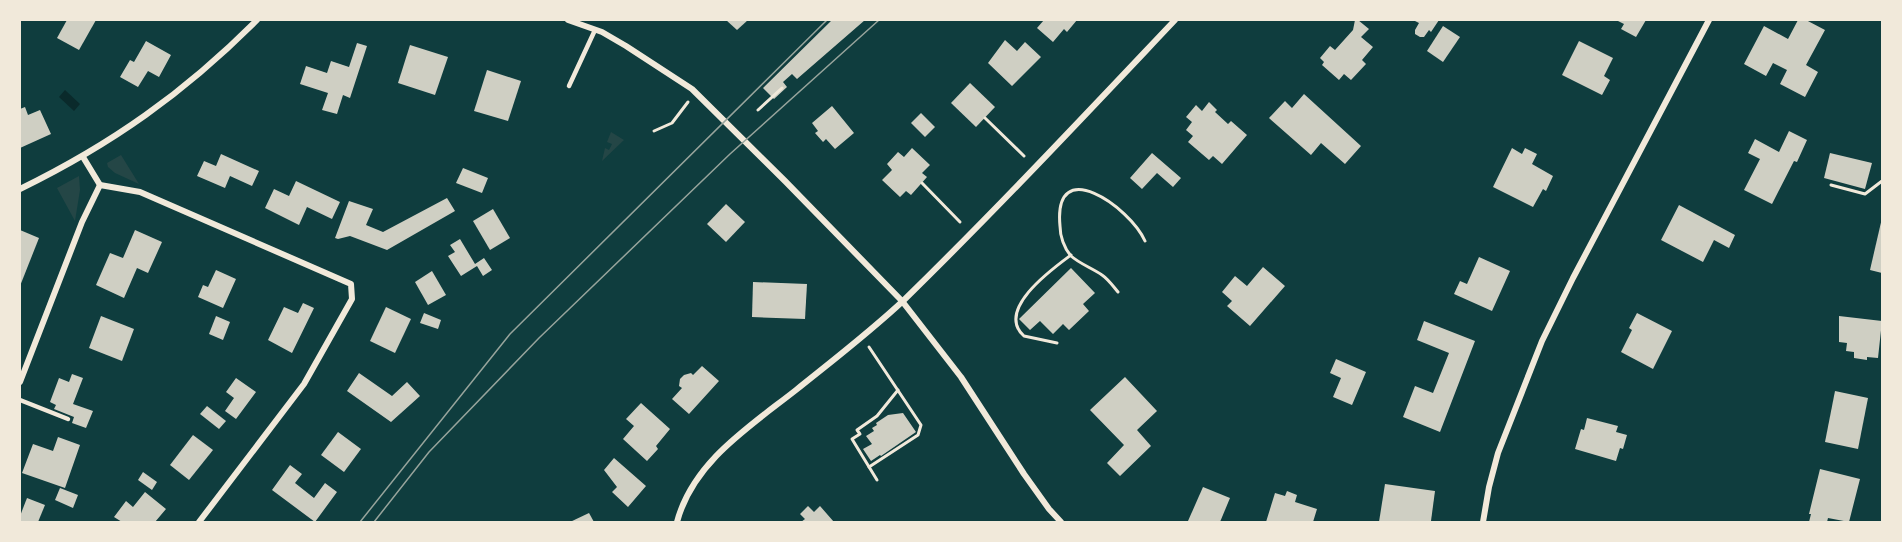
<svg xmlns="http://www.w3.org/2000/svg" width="1902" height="542" font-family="'Alegreya Sans',sans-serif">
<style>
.green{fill:#244646}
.water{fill:#0a2a2b}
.building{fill:#cfcfc3}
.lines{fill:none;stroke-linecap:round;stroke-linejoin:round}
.path{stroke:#f1e9da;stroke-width:3}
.service{stroke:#f1e9da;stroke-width:4.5}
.minor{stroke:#f1e9da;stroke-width:6}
.tram{stroke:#97a49c;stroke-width:1.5}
</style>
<rect width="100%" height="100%" fill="#0f3d3e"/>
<!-- green -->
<g class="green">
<polygon points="611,132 624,140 602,161 605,148 609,150 612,144 607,142"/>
<polygon points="121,155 139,184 115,173 108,167 107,163"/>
<polygon points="79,176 80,190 75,221 57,188"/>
</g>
<!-- water -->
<polygon class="water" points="65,90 80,104 74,111 59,97"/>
<!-- building -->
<g class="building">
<polygon points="67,20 96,20 79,50 57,38"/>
<polygon points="726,20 748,20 737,30"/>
<polygon points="832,20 865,20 797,79 792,74 783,82 787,87 774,99 763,88"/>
<polygon points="1044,20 1077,20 1067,32 1064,29 1053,42 1037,28"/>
<polygon points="1355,20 1358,20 1369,29 1361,37 1373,47 1362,60 1366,64 1351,80 1344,74 1339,80 1322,65 1324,62 1320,58 1330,46 1335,50 1353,30"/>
<polygon points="1413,20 1439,20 1431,32 1429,30 1424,37 1420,37 1415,34 1415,30 1419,23"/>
<polygon points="1616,20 1646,20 1636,37 1621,29 1624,24"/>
<polygon points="1798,20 1806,20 1825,30 1806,65 1818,72 1805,97 1780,84 1787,70 1773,63 1766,76 1744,64 1764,26 1788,39"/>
<polygon points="1443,26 1460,37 1443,62 1427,51"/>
<polygon points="1005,40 1017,51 1025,42 1041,57 1012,86 988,63"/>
<polygon points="146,41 171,55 159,77 148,71 138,87 120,77 130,60 134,62"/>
<polygon points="1579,41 1613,58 1604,76 1610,80 1602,95 1562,75"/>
<polygon points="357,43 367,46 350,98 343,95 337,114 322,110 328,93 300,84 306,66 327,73 331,61 349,67"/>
<polygon points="410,45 448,57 435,95 398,83"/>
<polygon points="487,70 521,81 508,121 474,111"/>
<polygon points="970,83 995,107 976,127 951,103"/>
<polygon points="1304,94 1361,146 1345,164 1321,143 1311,155 1269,118 1285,101 1292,108"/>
<polygon points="1209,102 1217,110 1215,112 1228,124 1231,121 1247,135 1222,164 1213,156 1209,160 1188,142 1193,136 1186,130 1192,122 1186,117 1196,105 1202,111"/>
<polygon points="832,106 854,133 835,149 826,139 823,142 815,133 818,131 812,123"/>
<polygon points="25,107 28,115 40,110 51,134 20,148 20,109"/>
<polygon points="921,113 935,127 925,137 911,123"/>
<polygon points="1789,131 1807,140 1797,162 1794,161 1772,204 1744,190 1760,159 1748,153 1755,139 1779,152"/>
<polygon points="912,148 930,165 922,173 927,177 911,195 906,191 900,197 882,180 892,170 887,164 898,152 904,157"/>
<polygon points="1512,148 1522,154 1525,148 1537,154 1532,164 1553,176 1546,191 1543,189 1533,207 1493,187"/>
<polygon points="1152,153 1181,178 1173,187 1157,173 1142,189 1130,178"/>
<polygon points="1830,153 1872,163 1865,189 1824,178"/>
<polygon points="221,154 259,171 252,186 230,176 225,188 197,176 204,161 216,166"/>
<polygon points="463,168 488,178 482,193 456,183"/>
<polygon points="296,181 340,202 332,219 307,207 299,225 265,208 274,189 289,196"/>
<polygon points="447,198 455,211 387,250 350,236 338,239 335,238 349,201 373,209 366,225 383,232"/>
<polygon points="726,204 745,222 726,242 707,224"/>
<polygon points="1679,205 1735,235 1729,248 1714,240 1703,262 1661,240"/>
<polygon points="493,209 510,238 490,250 473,221"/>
<polygon points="1882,218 1882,273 1870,270"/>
<polygon points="20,230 39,238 20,286"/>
<polygon points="135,230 162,242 148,273 137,268 124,298 96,285 110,253 123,258"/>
<polygon points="460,239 475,264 484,258 492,270 483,276 477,266 461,276 448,256 455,252 450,245"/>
<polygon points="1479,257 1510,271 1492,311 1454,294 1460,281 1467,284"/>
<polygon points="1263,267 1285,286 1250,326 1227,306 1232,301 1222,292 1235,276 1247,286"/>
<polygon points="1071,268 1095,293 1083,304 1089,311 1069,330 1063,324 1053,334 1040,321 1030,330 1019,319"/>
<polygon points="216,270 236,279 223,308 198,297 203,285 208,287"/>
<polygon points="432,271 446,295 428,305 415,282"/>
<polygon points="753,282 807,284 805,319 752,317"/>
<polygon points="303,303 314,308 292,353 268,340 284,307 298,313"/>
<polygon points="386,307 411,319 395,353 370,341"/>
<polygon points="424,313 441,320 438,329 420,323"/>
<polygon points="1637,313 1672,331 1653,369 1621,352 1632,330 1629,328"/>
<polygon points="101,316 134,329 122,361 89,348"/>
<polygon points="216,316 230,322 223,340 209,334"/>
<polygon points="1839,316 1882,321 1878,358 1867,357 1867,360 1854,358 1854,352 1846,351 1847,343 1839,342"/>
<polygon points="1424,321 1475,341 1440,432 1403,417 1415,386 1433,393 1449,353 1417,340"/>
<polygon points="1336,359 1366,372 1352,405 1333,397 1341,378 1330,373"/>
<polygon points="702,366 719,381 689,414 672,399 682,388 679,386 680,379 684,375 691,373 693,375"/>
<polygon points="359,373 392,396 407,382 420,396 391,422 347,391"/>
<polygon points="72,374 83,378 73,404 93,411 86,428 72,423 74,417 54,409 56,405 50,402 59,378 69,382"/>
<polygon points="1125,377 1157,411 1137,430 1151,446 1120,476 1107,463 1124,445 1090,410"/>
<polygon points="236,378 256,392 236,419 225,411 234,398 226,392"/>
<polygon points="1835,391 1868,398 1858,449 1825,442"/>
<polygon points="641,403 670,429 656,446 658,449 647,461 623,439 634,426 626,419"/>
<polygon points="207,406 226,421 219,429 200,414"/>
<polygon points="903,413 916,432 881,456 880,455 871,461 863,449 872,444 866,436 874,431 872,428 877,425 876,423 888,415"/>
<polygon points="1587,418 1618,426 1616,432 1627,435 1623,449 1620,448 1616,461 1575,449 1581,429 1584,430"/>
<polygon points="338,432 361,449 344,472 321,455"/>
<polygon points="193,435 213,450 189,480 170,465"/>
<polygon points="58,437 80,445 65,488 22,473 33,444 53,451"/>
<polygon points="614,458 646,486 628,507 612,492 617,487 604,470"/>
<polygon points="290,465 302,474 295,483 314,498 325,483 337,492 315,522 272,490"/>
<polygon points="1820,469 1860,479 1849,522 1828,518 1827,522 1809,522 1811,514 1809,514"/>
<polygon points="143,472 157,482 152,490 138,480"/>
<polygon points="1385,484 1435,491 1431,521 1379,522"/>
<polygon points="1203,487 1230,498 1220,522 1188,521"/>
<polygon points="60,488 78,495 73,508 55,500"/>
<polygon points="1287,491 1297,495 1295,502 1317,509 1313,522 1266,522 1275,493 1285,496"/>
<polygon points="145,492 166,509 155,522 122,522 114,517 126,501 133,507"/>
<polygon points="27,498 45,505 38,522 20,522 20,516"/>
<polygon points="808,506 814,512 820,506 834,522 801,522 805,519 800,514"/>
<polygon points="589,513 594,522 570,522"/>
</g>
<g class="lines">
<!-- path -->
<g class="path">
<polyline points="758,110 782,88"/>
<polyline points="985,118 1024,156"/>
<polyline points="654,131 672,123 688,102"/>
<polyline points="922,183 960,222"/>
<polyline points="1831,185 1865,194 1882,181"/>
<path d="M1118 292C1113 286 1108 279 1102 275 1092 268 1080 264 1071 256 1064 248 1060 236 1060 226 1053 153 1130 207 1145 241"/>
<path d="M1057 343 1024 336C995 310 1052 269 1071 255"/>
<polyline points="869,347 921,425 918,435 869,467"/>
<polyline points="877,480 852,439 860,434 857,430 877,416 898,390"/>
</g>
<!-- service -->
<g class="service">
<polyline points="569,86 595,30"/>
<polyline points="20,400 68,419"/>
</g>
<!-- minor -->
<g class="minor">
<polyline points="568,20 602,32 626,46 692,89 785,181 902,301 961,377 1024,474 1049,509 1061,522"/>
<polyline points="83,157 100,185 140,192 351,284 352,299 304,384 199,522"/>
<path d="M20 189C112 144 184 93 257 20"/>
<polyline points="20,382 82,222 100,185"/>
<path d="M677 522C693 462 749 427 796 390 832 361 870 332 904 300 997 209 1086 114 1175 20"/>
<polyline points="1483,522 1489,487 1498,453 1542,341 1573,278 1709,20"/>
</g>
<!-- tram -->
<g class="tram">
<polyline points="360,522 510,334 827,20"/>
<polyline points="374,522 429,452 539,338 730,154 879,20"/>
</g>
</g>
<!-- border -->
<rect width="1902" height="542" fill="none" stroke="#f1e9da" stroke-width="42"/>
</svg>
